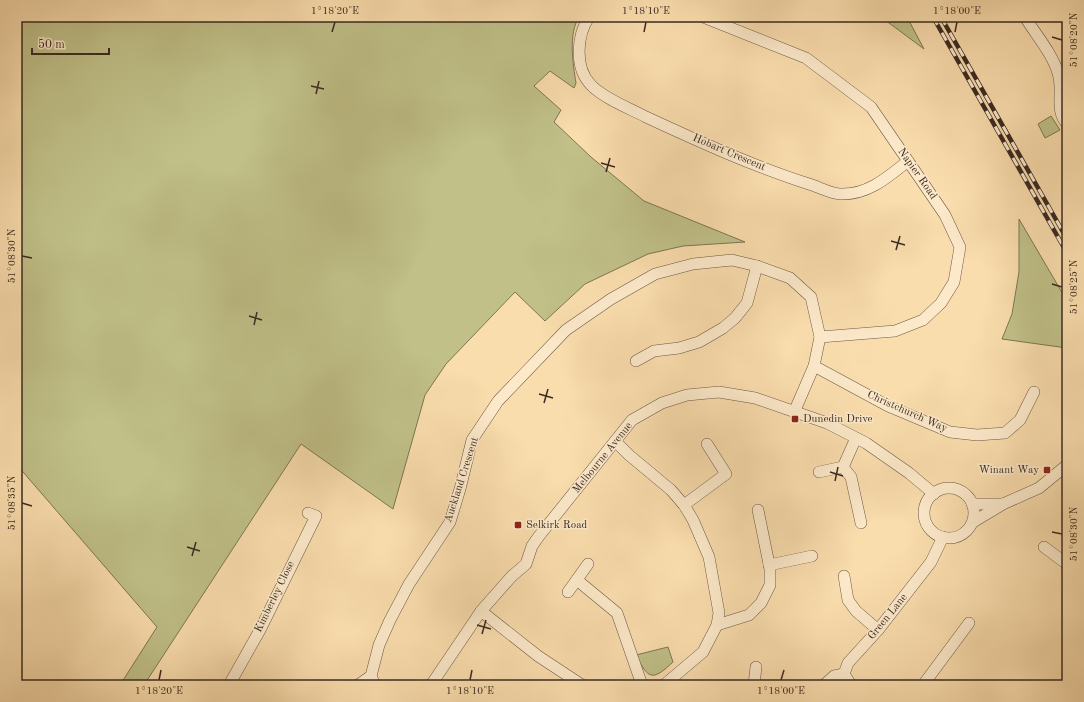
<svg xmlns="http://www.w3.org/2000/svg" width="1084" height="702" font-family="'Old Standard TT',serif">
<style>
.green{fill:#c0c088;stroke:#7e7555}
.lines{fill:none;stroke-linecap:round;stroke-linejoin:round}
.minor-casing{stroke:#6b5745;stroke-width:12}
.minor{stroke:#fce9ca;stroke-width:11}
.rail-casing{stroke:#3b2a22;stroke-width:4.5}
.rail{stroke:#fce9ca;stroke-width:3;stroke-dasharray:9;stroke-linecap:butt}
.ticks{fill:none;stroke:#3b2a22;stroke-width:1.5}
.poi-dot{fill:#8f2418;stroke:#fce9ca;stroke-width:1.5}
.labels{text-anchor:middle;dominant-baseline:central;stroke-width:3;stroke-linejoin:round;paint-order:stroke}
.street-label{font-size:11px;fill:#3b2a22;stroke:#fce9ca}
.poi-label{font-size:11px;fill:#3b2a22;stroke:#fce9ca;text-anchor:start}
.neatline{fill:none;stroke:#3b2a22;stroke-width:1.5}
.ticks-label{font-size:10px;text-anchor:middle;fill:#3b2a22}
</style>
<rect width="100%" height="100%" fill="#faddad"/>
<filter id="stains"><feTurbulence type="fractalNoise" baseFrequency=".005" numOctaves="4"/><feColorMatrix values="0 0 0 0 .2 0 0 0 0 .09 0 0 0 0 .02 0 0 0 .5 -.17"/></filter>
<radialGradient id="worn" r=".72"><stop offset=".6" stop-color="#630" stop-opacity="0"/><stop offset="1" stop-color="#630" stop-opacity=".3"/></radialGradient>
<!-- green -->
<g class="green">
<path d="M17 17H579C568 34 573 64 576 83L574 88 550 71 534 86 561 110 554 122 591 157 644 201 745 242 683 246 648 254 585 284 545 321 515 292 446 364 425 395 393 509 301 444 144 685H120L157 627 17 465Z"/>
<polygon points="881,17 907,17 924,49"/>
<polygon points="1051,116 1060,130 1045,138 1038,124"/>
<polygon points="1019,219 1067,301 1067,348 1002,339 1012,314 1019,272"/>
<path d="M668 647 673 662C652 682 648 679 636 655Z"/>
</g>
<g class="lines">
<!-- minor casing -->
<g class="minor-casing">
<g id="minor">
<path d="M589 17C577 35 574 68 591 85 603 98 631 109 646 117 700 142 755 167 812 185 821 188 832 194 841 194 868 195 888 177 908 161"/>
<polyline points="703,17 806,58 871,107 945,215 960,247 954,282 941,303 923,320 895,331 820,337"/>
<path d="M1025 17C1036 35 1052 53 1058 73 1064 91 1054 109 1067 124"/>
<polyline points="636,361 654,351 679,348 699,342 723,328 735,318 747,303 757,266"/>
<polyline points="814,366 888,406 950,432 977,435 1005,433 1020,420 1034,392"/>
<polyline points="856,438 843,467 851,477 861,523"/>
<polyline points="615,441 629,455 671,490 684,505 693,520 709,557 719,613 717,625 703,652 664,685"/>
<polyline points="819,472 843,467"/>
<circle cx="949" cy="513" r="25"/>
<polyline points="972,504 1002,504"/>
<polyline points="684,505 726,474 707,444"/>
<polyline points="973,522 1003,504 1039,488 1067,465"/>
<polyline points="1044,547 1067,564"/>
<polyline points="769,565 812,556"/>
<polyline points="844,576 848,600 856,611 878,630"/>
<polyline points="577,580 617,613 642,685"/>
<polyline points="568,592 588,564"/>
<polyline points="481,611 538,656 582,685"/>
<polyline points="717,625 749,615 761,603 770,585 770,569 758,510"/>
<polyline points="229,685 260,630 316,516 308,513"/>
<polyline points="358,685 371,676"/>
<polyline points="375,685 371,676 379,645 390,620 409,584 450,522 460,489 472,440 498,401 566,330 611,299 655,274 693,264 732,260 757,266 790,278 811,297 820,337 814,366 795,410"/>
<polyline points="431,685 481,611 512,576 526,564 532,546 539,536 632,420 662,403 687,395 719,392 755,398 827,423 866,443 909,473 934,494"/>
<polyline points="754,685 756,667"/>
<polyline points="824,685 834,676 844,674"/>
<polyline points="851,685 844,674 848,663 878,630 931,562 943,537"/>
<polyline points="923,685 969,623"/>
</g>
</g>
<!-- minor -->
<use href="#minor" class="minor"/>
<!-- rail casing -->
<g class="rail-casing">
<g id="rail">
<polyline points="933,17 1067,253"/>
<polyline points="941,17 1067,239"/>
</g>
</g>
<!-- rail -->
<use href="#rail" class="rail"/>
</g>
<!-- ticks -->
<path class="ticks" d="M332 32 335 22M644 32 646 22M955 32 957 22M1052 37 1062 40M311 86 324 89M316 94 319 81M601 163 615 167M606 172 610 158M891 241 905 245M896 250 900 236M22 256 32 258M1052 284 1062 287M249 316 262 320M254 325 257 312M539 394 553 398M544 403 548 389M830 472 843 476M835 481 838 467M22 503 32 506M1052 532 1062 534M187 547 200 551M192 556 196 542M477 625 491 629M482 634 486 620M159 680 161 670M470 680 472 670M781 680 784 670"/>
<!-- markers -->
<g class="poi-dot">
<rect x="791" y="415" width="8" height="8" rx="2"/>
<rect x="1043" y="466" width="8" height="8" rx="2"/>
<rect x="514" y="521" width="8" height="8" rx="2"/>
</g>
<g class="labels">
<!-- street labels -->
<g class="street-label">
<text transform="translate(729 153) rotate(23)">Hobart Crescent</text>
<text transform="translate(917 174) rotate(55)">Napier Road</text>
<text transform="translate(907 412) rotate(24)">Christchurch Way</text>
<text transform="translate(603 458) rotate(-51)">Melbourne Avenue</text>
<text transform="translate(462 480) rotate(-72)">Auckland Crescent</text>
<text transform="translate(275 597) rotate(-64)">Kimberley Close</text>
<text transform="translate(888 617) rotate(-51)">Green Lane</text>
</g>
<!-- poi labels -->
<g class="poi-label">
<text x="803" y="419">Dunedin Drive</text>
<text x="1039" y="470" text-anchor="end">Winant Way</text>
<text x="526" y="525">Selkirk Road</text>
</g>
</g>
<!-- margin -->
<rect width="1084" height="702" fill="none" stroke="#faddad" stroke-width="44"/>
<!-- scale -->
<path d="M32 48v6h77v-6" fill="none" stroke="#3b2a22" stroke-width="2"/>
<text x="38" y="48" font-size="12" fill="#3b2a22" stroke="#fce9ca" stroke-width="3" paint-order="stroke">50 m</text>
<rect x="22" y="22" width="1040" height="658" class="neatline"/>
<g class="ticks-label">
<text x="335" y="14">1°18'20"E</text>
<text x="646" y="14">1°18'10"E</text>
<text x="957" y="14">1°18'00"E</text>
<text transform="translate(1073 40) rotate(-90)" y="4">51°08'20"N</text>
<text transform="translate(11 256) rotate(-90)" y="4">51°08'30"N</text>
<text transform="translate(1073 287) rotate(-90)" y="4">51°08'25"N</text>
<text transform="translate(11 503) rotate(-90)" y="4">51°08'35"N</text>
<text transform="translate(1073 534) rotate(-90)" y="4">51°08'30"N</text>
<text x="159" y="694">1°18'20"E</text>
<text x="470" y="694">1°18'10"E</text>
<text x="781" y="694">1°18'00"E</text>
</g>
<rect width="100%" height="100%" filter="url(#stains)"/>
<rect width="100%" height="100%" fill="url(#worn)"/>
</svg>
